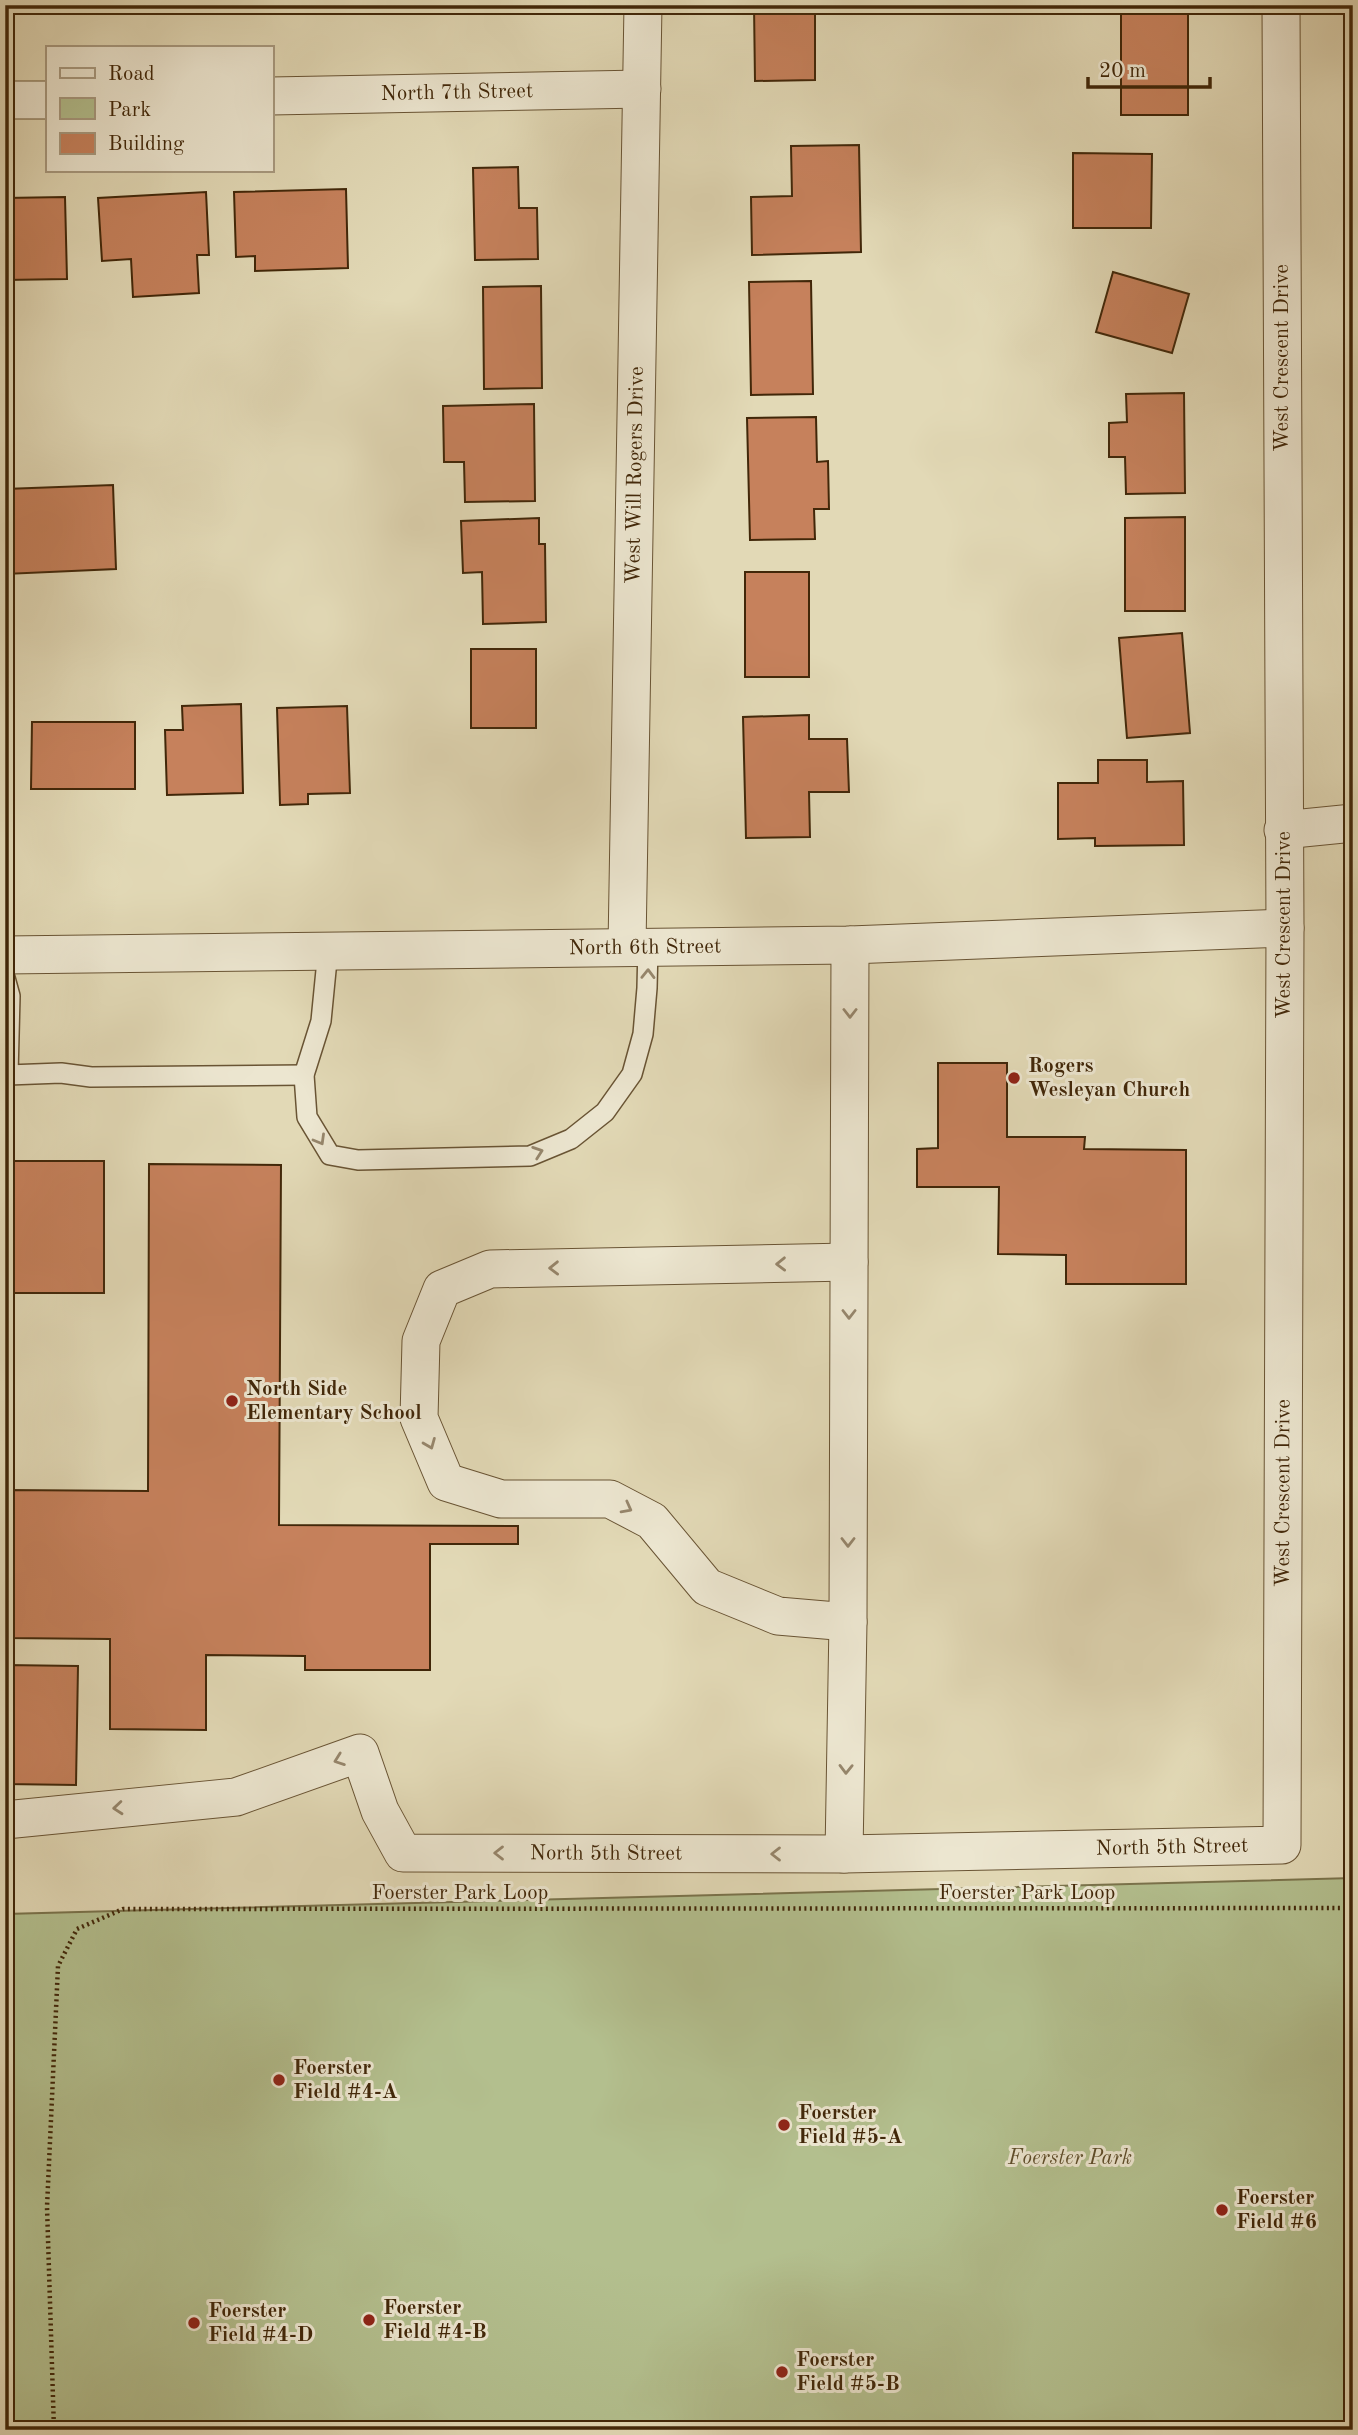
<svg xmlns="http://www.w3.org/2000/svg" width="1358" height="2435" font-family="'Old Standard TT',serif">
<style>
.green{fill:#b3bf8e;stroke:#7a734c;stroke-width:2}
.building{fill:#c6815c;stroke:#412709;stroke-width:2}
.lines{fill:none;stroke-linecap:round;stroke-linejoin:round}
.lane-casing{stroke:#695434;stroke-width:22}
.street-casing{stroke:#695434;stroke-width:39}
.path{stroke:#412709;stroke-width:4.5;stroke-dasharray:2 3.5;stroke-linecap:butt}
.lane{stroke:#ece6d0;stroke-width:19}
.street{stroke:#ece6d0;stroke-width:37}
.oneway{stroke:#96866c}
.poi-dot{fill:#8f2418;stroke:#ece6d0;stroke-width:2.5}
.labels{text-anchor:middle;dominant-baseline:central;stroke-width:6;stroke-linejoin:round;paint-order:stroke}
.street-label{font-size:21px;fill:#412709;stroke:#ece6d0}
.poi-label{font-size:21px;font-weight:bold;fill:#412709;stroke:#ece6d0;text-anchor:start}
.park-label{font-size:21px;font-style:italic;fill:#5e4d2a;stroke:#ece6d0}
</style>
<rect width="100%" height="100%" fill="#e2d9b6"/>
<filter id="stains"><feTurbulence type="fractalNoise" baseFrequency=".00286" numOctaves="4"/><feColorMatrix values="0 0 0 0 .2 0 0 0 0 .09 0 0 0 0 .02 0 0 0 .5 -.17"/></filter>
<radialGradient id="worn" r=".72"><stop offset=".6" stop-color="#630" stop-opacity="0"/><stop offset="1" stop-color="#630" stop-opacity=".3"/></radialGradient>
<!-- green -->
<polygon class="green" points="1353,1878 1353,2430 5,2430 5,1914"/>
<!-- building -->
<g class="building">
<polygon points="754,5 815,5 815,80 755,81"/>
<rect x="1121" y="14" width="67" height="101"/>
<polygon points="859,145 861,252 752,255 751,197 792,196 791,146"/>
<polygon points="1073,153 1152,154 1151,228 1073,228"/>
<polygon points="518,167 519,208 537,208 538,259 475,260 473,168"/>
<polygon points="346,189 348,268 255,271 255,256 236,257 234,192"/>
<polygon points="206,192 209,255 197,255 199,293 133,297 131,259 102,261 98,198"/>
<polygon points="65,197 67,279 5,280 5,198"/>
<polygon points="1113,272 1189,294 1172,353 1096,332"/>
<polygon points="811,281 813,394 751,395 749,282"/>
<polygon points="541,286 542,388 484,389 483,287"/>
<polygon points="1184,393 1185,493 1126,494 1125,457 1109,457 1109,423 1127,422 1126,394"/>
<polygon points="534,404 535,501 465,502 464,462 444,462 443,406"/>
<polygon points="816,417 817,462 828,461 829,509 814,509 815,539 750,540 747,418"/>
<polygon points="113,485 116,569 5,574 5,489"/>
<polygon points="1185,517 1185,611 1125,611 1125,518"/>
<polygon points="539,518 539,544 545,544 546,622 483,624 482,572 463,573 461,521"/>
<rect x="745" y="572" width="64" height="105"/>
<polygon points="1182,633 1190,733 1127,738 1119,638"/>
<rect x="471" y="649" width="65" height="79"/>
<polygon points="241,704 243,793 167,795 165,730 183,730 182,706"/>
<polygon points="347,706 350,793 308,794 308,804 280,805 277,708"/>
<polygon points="809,715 809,739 847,739 849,792 809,792 810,837 746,838 743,717"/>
<polygon points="32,722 135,722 135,789 31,789"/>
<polygon points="1098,760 1147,760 1147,782 1183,781 1184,845 1095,846 1095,838 1058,839 1058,783 1098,783"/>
<polygon points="938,1063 1007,1063 1007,1137 1085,1137 1084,1149 1186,1150 1186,1284 1066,1284 1066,1255 998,1254 999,1187 917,1187 917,1149 938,1148"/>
<rect x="5" y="1161" width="99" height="132"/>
<polygon points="149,1164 281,1165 279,1525 518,1526 518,1544 430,1544 430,1670 305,1670 305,1656 206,1655 206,1730 110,1729 110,1639 5,1638 5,1490 148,1491"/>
<polygon points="5,1665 78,1666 76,1785 5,1784"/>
</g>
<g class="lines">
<!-- lane casing -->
<g class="lane-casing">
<g id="lane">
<polyline points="328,950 321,1021 304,1075 307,1117 330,1155 358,1160 530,1156 571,1139 605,1112 632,1074 643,1034 647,988 648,946"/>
<polyline points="5,978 10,996 8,1075 61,1073 91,1077 304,1075"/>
</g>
</g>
<!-- street casing -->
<g class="street-casing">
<g id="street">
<path id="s1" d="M271 96 642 89"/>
<polyline points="5,100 47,100"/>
<polyline points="1283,830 1353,823"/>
<path id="s2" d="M627 946 643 5"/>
<path id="s3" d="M5 955 850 945 1285 928"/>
<polyline points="848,1622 778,1616 707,1587 652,1521 610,1499 501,1499 446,1482 419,1418 421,1341 442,1289 490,1269 849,1262"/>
<path id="s4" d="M5 1820 236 1797 360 1753 380 1811 403 1853 844 1854 1282 1845 1285 928 1281 5"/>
<polyline points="844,1854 848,1622 850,945"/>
</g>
</g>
<!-- path -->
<polyline class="path" points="54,2430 47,2207 58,1966 77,1929 123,1909 1353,1908"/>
<!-- lane -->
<use href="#lane" class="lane"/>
<!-- street -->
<use href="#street" class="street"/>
</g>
<!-- one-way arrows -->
<defs><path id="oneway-chevron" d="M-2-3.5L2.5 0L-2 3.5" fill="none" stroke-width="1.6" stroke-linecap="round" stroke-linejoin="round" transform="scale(1.75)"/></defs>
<g class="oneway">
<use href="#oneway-chevron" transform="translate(648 974) rotate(-89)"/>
<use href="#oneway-chevron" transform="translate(850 1013) rotate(90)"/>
<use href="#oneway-chevron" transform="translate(320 1140) rotate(60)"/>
<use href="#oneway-chevron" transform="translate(538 1152) rotate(-19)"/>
<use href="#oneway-chevron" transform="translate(781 1264) rotate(179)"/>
<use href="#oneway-chevron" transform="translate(554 1268) rotate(179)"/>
<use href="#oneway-chevron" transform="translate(849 1314) rotate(90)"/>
<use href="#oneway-chevron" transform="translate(430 1444) rotate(68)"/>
<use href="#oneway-chevron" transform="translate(627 1508) rotate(28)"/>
<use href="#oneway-chevron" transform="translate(848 1542) rotate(90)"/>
<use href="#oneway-chevron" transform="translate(339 1760) rotate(160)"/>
<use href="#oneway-chevron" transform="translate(846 1769) rotate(91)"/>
<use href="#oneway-chevron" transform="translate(118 1808) rotate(175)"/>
<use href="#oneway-chevron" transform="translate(499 1853) rotate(-180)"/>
<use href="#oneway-chevron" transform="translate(776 1854) rotate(-180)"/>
</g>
<!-- markers -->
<g class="poi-dot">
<circle cx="1014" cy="1078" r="7"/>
<circle cx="232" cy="1401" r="7"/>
<circle cx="279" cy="2080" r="7"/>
<circle cx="784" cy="2125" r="7"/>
<circle cx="1222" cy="2210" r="7"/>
<circle cx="369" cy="2320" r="7"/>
<circle cx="194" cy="2323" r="7"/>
<circle cx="782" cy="2372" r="7"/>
</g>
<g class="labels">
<!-- street labels -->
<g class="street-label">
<text stroke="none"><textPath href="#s1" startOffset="186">North 7th Street</textPath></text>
<text transform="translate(1282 358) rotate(-90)">West Crescent Drive</text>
<text stroke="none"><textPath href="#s2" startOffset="471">West Will Rogers Drive</textPath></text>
<text transform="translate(1284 925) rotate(-90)">West Crescent Drive</text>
<text stroke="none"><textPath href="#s3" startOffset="640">North 6th Street</textPath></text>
<text stroke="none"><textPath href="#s4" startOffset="1704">West Crescent Drive</textPath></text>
<text stroke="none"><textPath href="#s4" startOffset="1242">North 5th Street</textPath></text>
<text stroke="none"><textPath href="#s4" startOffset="676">North 5th Street</textPath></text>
<text x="460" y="1893">Foerster Park Loop</text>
<text x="1027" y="1893">Foerster Park Loop</text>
</g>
<!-- poi labels -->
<g class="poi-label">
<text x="1028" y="1066">Rogers<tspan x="1028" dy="24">Wesleyan Church</tspan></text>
<text x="246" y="1389">North Side<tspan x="246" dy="24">Elementary School</tspan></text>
<text x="293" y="2068">Foerster<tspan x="293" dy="24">Field #4-A</tspan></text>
<text x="798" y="2113">Foerster<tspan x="798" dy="24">Field #5-A</tspan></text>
<text x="1236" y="2198">Foerster<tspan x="1236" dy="24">Field #6</tspan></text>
<text x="383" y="2308">Foerster<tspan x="383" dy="24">Field #4-B</tspan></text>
<text x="208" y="2311">Foerster<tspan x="208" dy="24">Field #4-D</tspan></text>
<text x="796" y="2360">Foerster<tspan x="796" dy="24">Field #5-B</tspan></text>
</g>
<!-- park labels -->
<g class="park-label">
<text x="1070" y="2158">Foerster Park</text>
</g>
</g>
<!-- margin -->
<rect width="1358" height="2435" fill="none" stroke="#e2d9b6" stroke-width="28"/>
<rect x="7" y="7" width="1344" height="2421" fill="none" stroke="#412709" stroke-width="3.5"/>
<rect x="14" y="14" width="1330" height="2407" fill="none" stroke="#412709" stroke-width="2"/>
<!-- legend -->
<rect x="46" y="46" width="228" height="126" fill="#ece6d0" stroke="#a89a80" stroke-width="2"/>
<rect x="60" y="68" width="35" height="10" fill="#ece6d0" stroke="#a89a80" stroke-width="2"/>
<text x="108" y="80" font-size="21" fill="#412709">Road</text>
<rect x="60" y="98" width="35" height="21" fill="#b3bf8e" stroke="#a89a80" stroke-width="2"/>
<text x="108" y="116" font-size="21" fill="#412709">Park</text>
<rect x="60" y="133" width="35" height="21" fill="#c6815c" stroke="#a89a80" stroke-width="2"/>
<text x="108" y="150" font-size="21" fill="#412709">Building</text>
<!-- scale -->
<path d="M1088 77v10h122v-10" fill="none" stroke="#412709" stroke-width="3.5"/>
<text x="1099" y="77" font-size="21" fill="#412709" stroke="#ece6d0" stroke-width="5" paint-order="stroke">20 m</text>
<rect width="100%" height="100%" filter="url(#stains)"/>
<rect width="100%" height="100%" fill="url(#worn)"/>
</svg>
